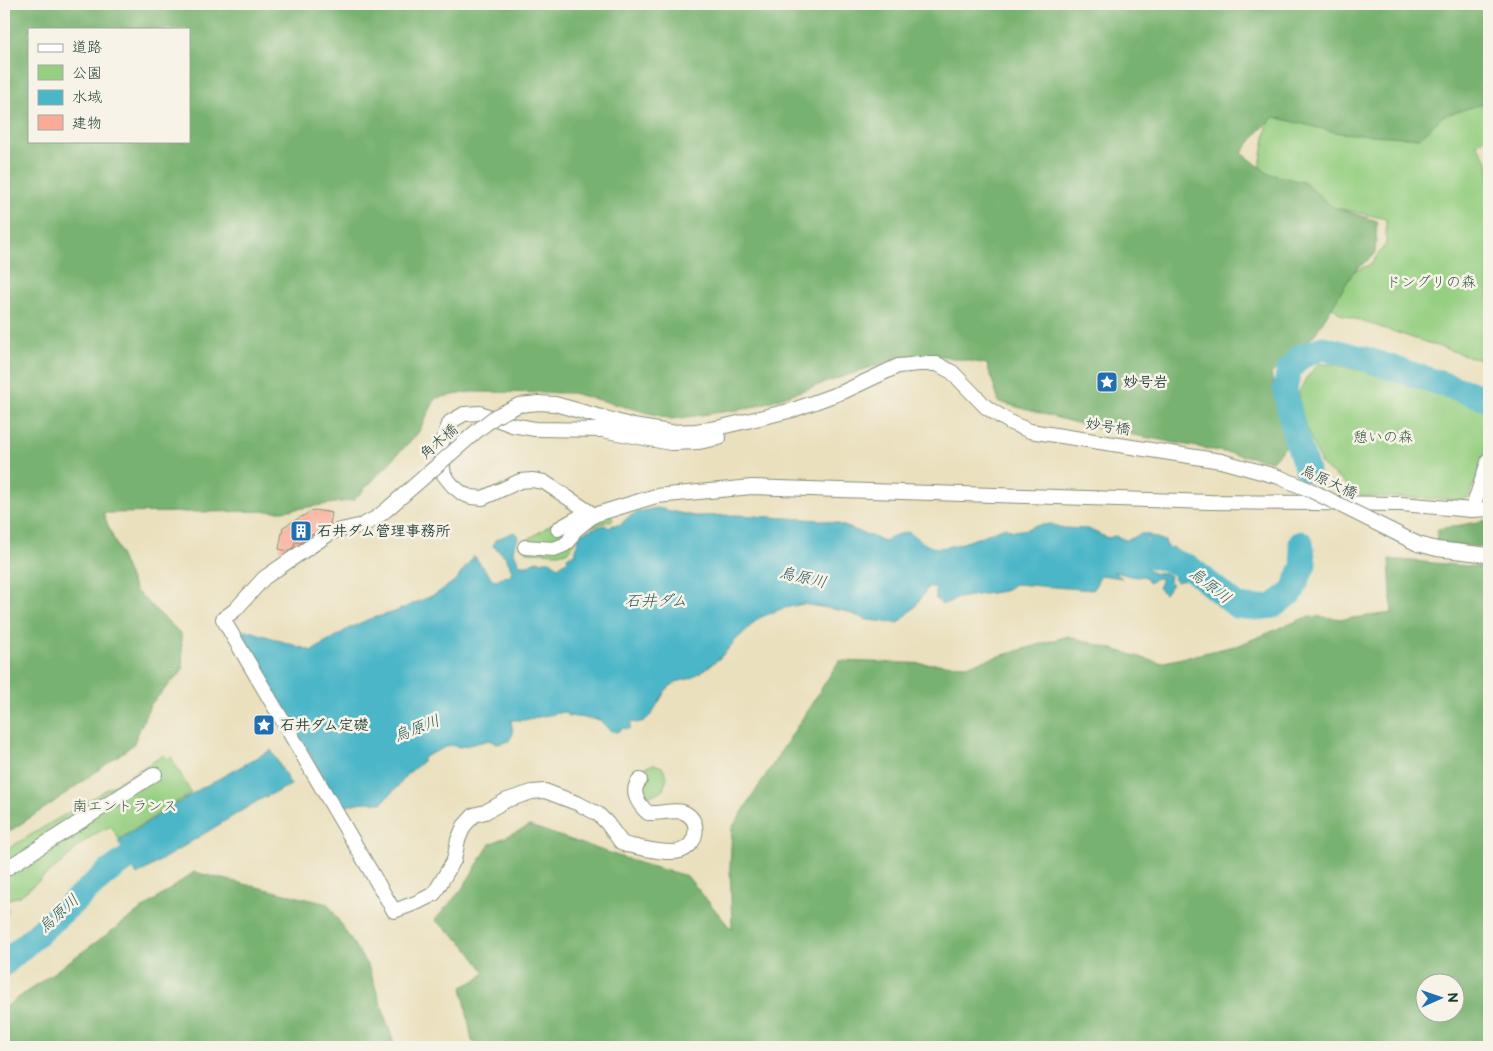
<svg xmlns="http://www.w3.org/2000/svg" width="1493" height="1051" font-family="'Balsamiq Sans','Klee One',sans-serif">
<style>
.green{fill:#96cf82;stroke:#5a865b}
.forest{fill:#78b270;stroke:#4c7852;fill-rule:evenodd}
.water{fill:#4bb6c8;stroke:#357a7e}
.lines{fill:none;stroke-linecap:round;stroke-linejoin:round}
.river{stroke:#4bb6c8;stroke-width:25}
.building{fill:#faab97}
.minor-casing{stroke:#848e78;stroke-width:16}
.minor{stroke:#fff;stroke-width:14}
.minor-bridge-casing{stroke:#848e78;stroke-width:16;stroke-linecap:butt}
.minor-bridge{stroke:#fff;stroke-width:14}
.labels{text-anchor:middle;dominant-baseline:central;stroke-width:5;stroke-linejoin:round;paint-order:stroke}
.park-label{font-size:15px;fill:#375a44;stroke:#f7f3e8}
.poi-label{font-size:15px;font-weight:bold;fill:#1f3d34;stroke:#f7f3e8;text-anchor:start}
.street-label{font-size:15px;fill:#1f3d34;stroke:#f7f3e8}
.water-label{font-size:16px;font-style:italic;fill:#2a5b59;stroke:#f7f3e8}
</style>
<rect width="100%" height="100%" fill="#f7f3e8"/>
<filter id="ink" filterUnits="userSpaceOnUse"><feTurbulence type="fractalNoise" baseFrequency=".02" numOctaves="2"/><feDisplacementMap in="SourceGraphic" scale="10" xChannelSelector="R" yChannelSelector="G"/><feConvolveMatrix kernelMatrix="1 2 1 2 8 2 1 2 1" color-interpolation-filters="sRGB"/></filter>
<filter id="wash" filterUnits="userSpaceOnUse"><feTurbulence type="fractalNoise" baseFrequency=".0096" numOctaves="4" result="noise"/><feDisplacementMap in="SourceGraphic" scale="20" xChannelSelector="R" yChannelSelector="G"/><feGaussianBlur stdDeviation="1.12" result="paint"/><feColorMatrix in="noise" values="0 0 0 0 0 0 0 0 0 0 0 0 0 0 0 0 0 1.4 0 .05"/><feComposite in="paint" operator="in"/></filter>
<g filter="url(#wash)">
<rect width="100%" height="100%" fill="#eae0bd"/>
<!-- green -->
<g class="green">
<polygon points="1489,98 1489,135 1477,144 1489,164 1489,363 1340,314 1319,295 1341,277 1371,264 1386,244 1386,219 1324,205 1258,176 1270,111 1446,109"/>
<polygon points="1319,364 1334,364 1420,385 1489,411 1489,461 1485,460 1469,496 1462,500 1362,496 1322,466 1301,415 1299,392 1306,378"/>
<polygon points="587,505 598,508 608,505 613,520 579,530 570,550 563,553 527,552 524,542 561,518 572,518"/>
<polygon points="164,755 168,760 171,757 191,793 119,839 111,826 95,834 80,845 62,862 20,896 5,900 8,912 4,913 4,851"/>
<polygon points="654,764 662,767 667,777 663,790 648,797 641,795 636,775 644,768"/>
</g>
<!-- forest -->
<g class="forest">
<path d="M4 4H1489V102L1443 116 1420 138 1339 133 1274 117 1258 132 1242 153 1269 174 1303 182 1333 207 1377 221 1375 254 1354 271 1315 334 1271 374 1288 444 1272 461 1091 427 999 402 987 364 942 356 892 360 751 408 672 419 572 393 471 392 436 398 418 433 354 500 283 511 103 513 135 590 181 634 183 670 150 705 133 745 51 804 4 835ZM29 29H189V141H29Z"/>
<polygon points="1489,520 1489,548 1436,543 1438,529"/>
<path d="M1389 559 1489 568V1047H480L472 1041 462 987 478 979 485 972 465 945 435 920 462 889 490 844 530 826 642 864 687 876 732 930 730 867 732 828 839 661 969 665 1068 636 1160 663 1239 645 1309 616 1345 619 1392 613ZM1426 984H1456V1014H1426Z"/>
<polygon points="194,872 328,904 369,968 395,1047 4,1047 4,1008"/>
</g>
<!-- water -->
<g class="water">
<path d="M657 508 694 516 737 515 821 520 836 523 884 541 896 535 908 532C915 536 924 545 932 547 950 551 987 534 1005 527L1013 531 1028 529 1034 526 1051 524 1062 528 1088 529 1108 538 1115 536 1126 540 1135 537 1139 534H1146L1165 541 1168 548 1172 547 1181 552 1183 557 1186 556 1187 559 1185 560 1186 563H1190L1182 568 1187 572 1188 575 1184 580 1176 582 1173 579 1176 570 1169 572 1166 568 1169 564 1178 561 1173 559 1168 551 1159 550 1147 539 1144 541C1150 547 1161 555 1164 561L1152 562 1141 561 1135 547 1125 557C1134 563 1146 563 1152 573L1166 574 1170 576 1169 581 1172 584 1165 594 1158 588 1162 579 1157 578 1149 583 1145 576C1131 579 1126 573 1113 572L1122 578 1101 575 1093 590 1015 584 1004 591 958 598 942 605 936 599V589L929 586 914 608 898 623 868 620 844 611 803 604 781 609 759 618 736 640 720 658 708 667 692 678 676 682 666 690 651 715 644 721 637 723 632 722 629 729 623 728 617 732 609 730 600 720 569 716 564 712 524 720H511L513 734 509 741 498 744 490 740 460 747 450 745 424 757 422 762 405 776 401 783 382 803C367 801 354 802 340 809L339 807 340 803H337L325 782 327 778 322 777 310 754V751L307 750 293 728 295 725H291L277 701 279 698H275L263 674 264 668 260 665H256L238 634 247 630 312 651 348 629 369 619 392 613 436 594 456 580 474 556 494 581 502 577 510 576 512 570 505 556 493 546 495 540 514 532 517 534 518 538 513 551 520 565H528L538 560 542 562 544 561H550L558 567 568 560 567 557 570 555H575L578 539 576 535 597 527 605 525 609 528 613 525H621C629 512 643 511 657 508Z"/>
<polygon points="271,750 291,785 259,800 137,875 118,841 200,789"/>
</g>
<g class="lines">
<!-- river -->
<g class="river">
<polyline points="1307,470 1294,431 1285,390 1289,370 1300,357 1323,348 1362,358 1489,399"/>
<polyline points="1095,554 1109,552 1144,553 1189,567 1237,606 1256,608 1273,606 1292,592 1304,564 1301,543"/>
<polyline points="4,964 105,874 141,849"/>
</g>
</g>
<g id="blocks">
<!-- building -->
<polygon class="building" points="314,510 332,513 330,524 324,527 319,525 318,531 312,535 307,534 306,539 300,543 295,542 294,547 288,551 279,549 283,527"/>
</g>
</g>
<g filter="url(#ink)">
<use href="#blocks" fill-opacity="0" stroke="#848e78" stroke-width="1"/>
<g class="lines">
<!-- minor casing -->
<g class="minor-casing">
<g id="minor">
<polyline points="519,405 539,403 555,404 633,426 670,432 696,431 717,428 793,410 845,391 898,366 919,364 937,364 952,372 986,407 1011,423 1030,431 1221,461"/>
<polyline points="717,428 719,438 699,442 671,443 602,430 535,429 512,425 480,413 464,414 450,422 440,447 444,475 453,486 463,494 471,497 483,498 520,481 532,480 544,482 594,515 656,496 752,487 1210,502 1401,504 1472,510 1489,509"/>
<polyline points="1472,510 1489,459"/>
<path d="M385 511 376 518 363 525 332 532 293 558 264 578 235 610 223 619 394 911 418 902 434 894 454 860 458 840 464 826 474 815 485 812 507 800 532 792 545 791 579 804 598 814 607 823 621 842 626 845C640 847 667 855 680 851 698 846 702 819 683 812 673 809 659 814 648 813 639 805 629 791 640 780"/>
<polyline points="558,529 581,516"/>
<polyline points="1418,544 1437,549 1489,555"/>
<polyline points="525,547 554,549 564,545 569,541 574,531 594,515"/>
<polyline points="4,870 155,774"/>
</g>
</g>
<!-- minor -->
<use href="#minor" class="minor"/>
<!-- minor-bridge casing -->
<g class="minor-bridge-casing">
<g id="minor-bridge">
<polyline points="1221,461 1279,477 1312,491 1418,544"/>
<polyline points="385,511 478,430 496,416 519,405"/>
</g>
</g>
<!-- minor-bridge -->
<use href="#minor-bridge" class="minor-bridge"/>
</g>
</g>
<!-- icons -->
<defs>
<g id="sight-square" transform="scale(1.125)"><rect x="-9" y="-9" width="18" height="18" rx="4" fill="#1f6fb2" stroke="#f7f3e8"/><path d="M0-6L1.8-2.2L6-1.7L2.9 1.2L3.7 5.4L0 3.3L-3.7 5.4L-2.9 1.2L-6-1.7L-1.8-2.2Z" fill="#fff"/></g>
<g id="building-square" transform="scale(1.125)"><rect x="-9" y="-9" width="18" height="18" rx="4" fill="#1f6fb2" stroke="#f7f3e8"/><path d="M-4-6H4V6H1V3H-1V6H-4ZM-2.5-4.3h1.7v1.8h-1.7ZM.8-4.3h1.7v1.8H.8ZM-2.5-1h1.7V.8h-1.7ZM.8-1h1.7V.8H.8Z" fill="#fff"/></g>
</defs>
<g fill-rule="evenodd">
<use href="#sight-square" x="1107" y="382"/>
<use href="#building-square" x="301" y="531"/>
<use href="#sight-square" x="264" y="725"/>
</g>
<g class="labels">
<!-- park labels -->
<g class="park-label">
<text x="1431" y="282">ドングリの森</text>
<text x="1383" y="437">憩いの森</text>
<text x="125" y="806">南エントランス</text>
</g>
<!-- poi labels -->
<g class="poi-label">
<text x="1123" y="382">妙号岩</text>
<text x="317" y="531">石井ダム管理事務所</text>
<text x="280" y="725">石井ダム定礎</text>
</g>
<!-- street labels -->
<g class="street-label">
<text transform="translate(1108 427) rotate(8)">妙号橋</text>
<text transform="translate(439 442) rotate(-41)">角木橋</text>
<text transform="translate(1329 482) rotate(25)">烏原大橋</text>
</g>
<!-- water labels -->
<g class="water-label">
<text transform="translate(803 578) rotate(13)">烏原川</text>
<text transform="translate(1210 586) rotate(38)">烏原川</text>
<text x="656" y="601">石井ダム</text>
<text transform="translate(417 729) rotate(-21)">烏原川</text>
<text transform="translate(59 914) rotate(-42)">烏原川</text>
</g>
</g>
<!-- margin -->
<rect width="1493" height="1051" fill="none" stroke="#f7f3e8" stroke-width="20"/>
<!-- legend -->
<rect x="28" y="28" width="162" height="115" fill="#f7f3e8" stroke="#a1aaa0"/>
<rect x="38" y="44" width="25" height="8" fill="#ffffff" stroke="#a1aaa0"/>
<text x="72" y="52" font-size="15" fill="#1f3d34">道路</text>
<rect x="38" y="65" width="25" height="15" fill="#96cf82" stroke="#a1aaa0"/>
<text x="72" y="78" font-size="15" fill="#1f3d34">公園</text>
<rect x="38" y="90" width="25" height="15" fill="#4bb6c8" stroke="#a1aaa0"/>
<text x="72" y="102" font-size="15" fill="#1f3d34">水域</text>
<rect x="38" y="115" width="25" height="15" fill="#faab97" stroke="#a1aaa0"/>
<text x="72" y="128" font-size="15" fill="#1f3d34">建物</text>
<!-- north arrow -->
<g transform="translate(1440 998) rotate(88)"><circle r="24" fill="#f7f3e8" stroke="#a1aaa0"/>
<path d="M0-4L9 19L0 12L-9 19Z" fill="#1f6fb2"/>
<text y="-8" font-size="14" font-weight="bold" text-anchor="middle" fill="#1f3d34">N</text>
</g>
</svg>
